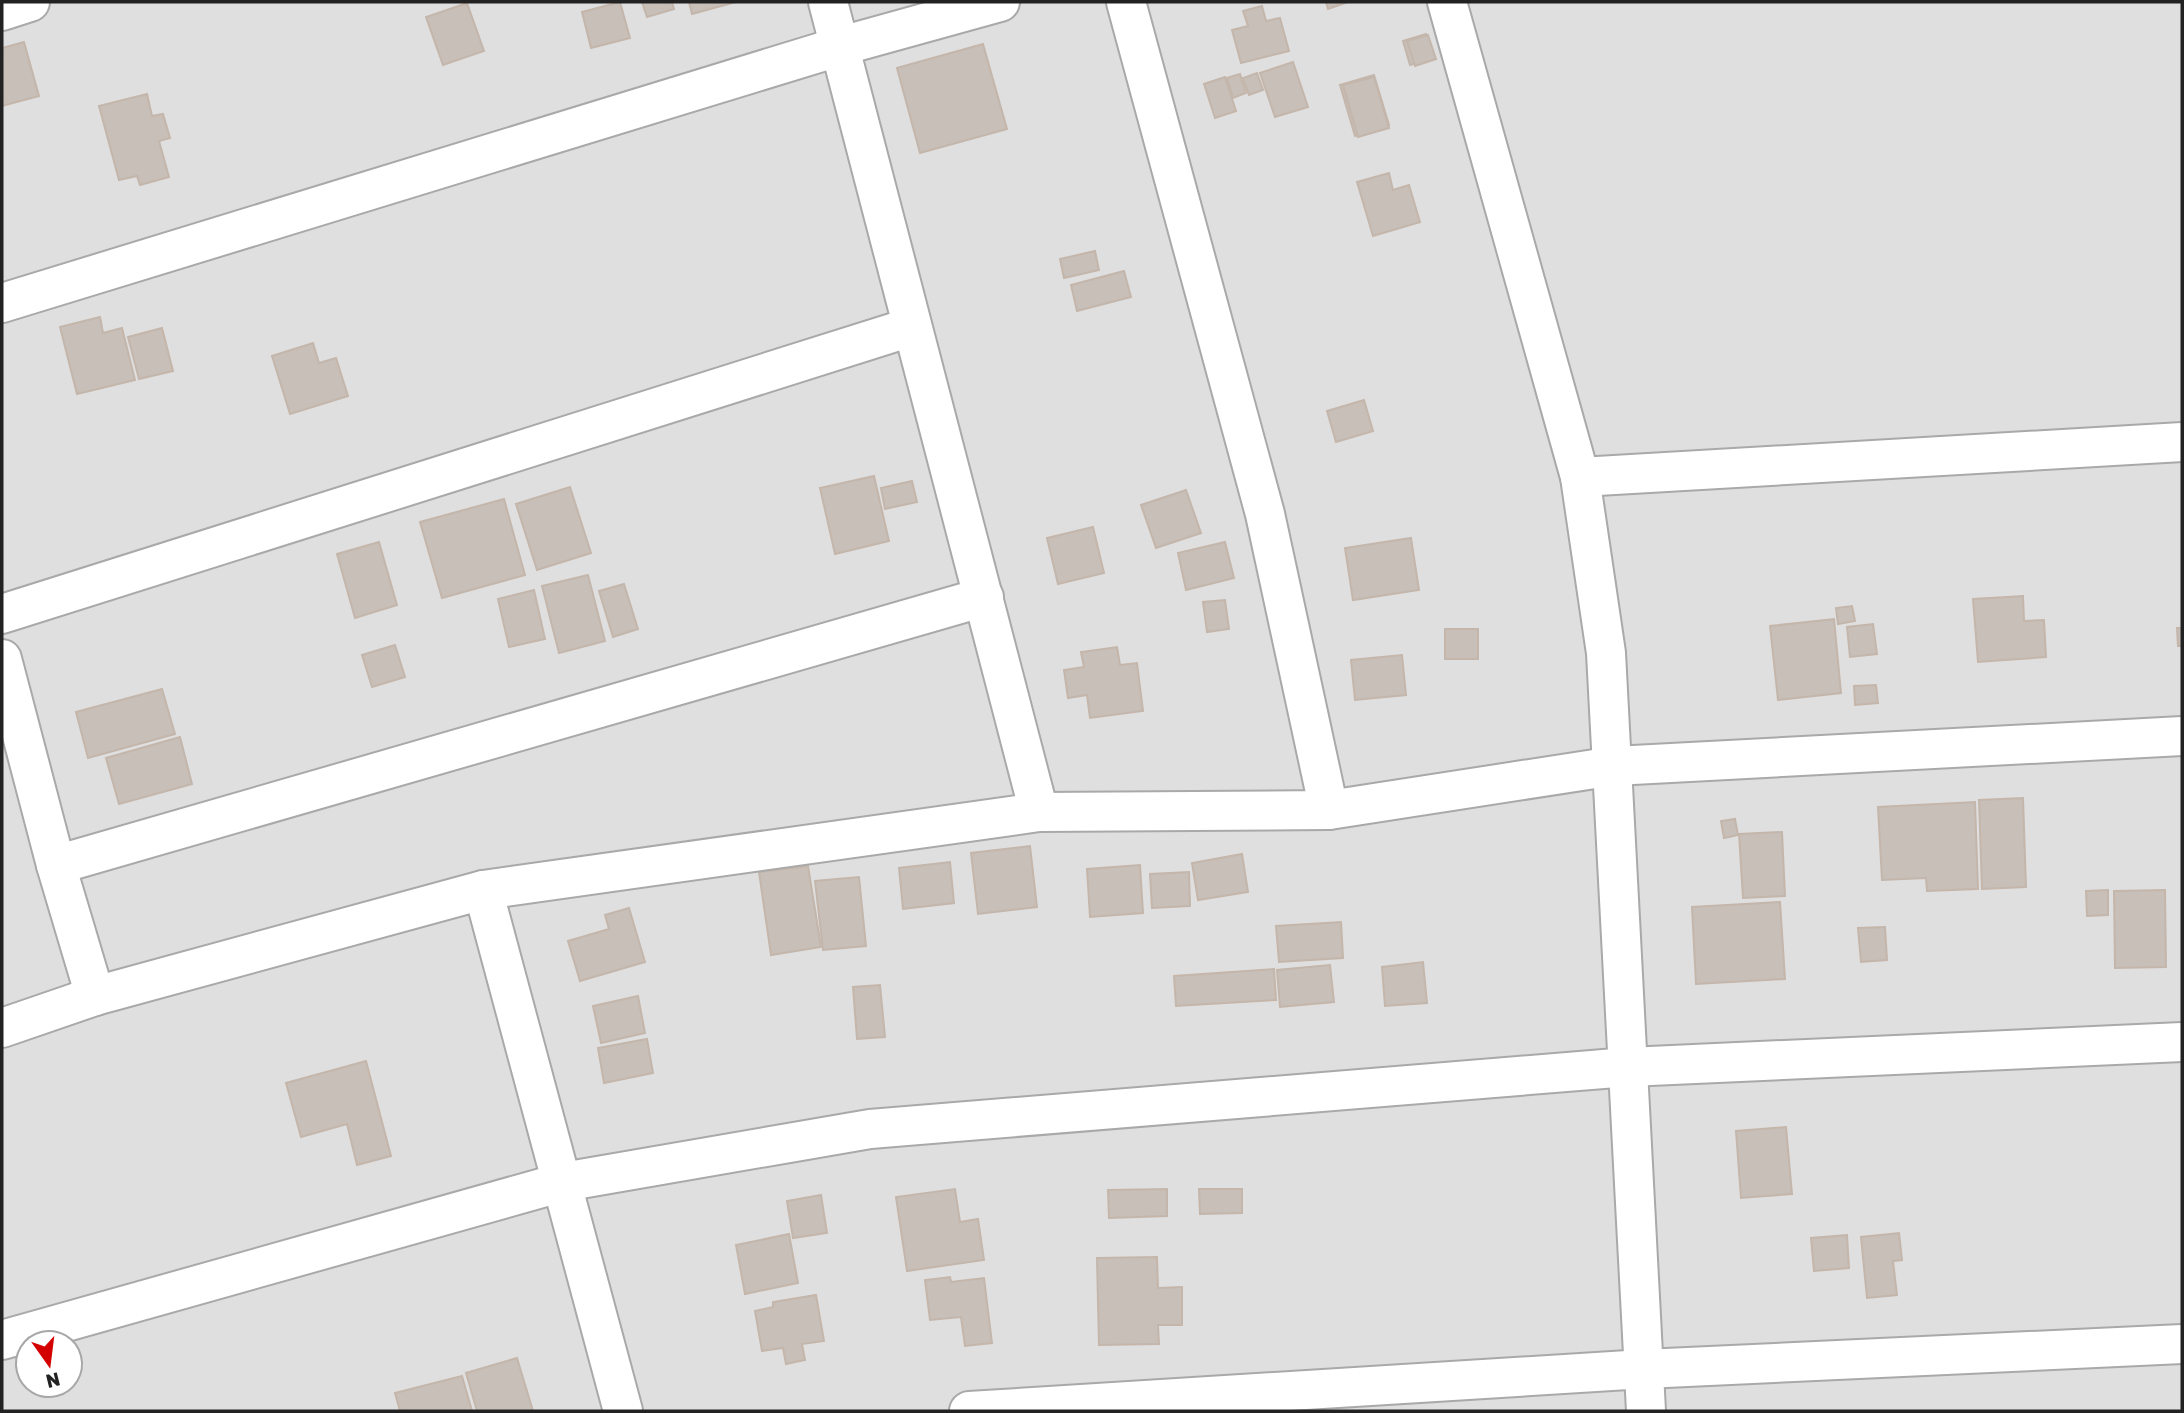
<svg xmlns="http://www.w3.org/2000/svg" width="2184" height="1413" font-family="Rubik,sans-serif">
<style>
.residential{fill:#e0dfdf;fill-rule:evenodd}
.building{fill:#c7bfb8;stroke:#c4b6ab;stroke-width:2}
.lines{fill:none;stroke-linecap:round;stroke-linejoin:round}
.minor-casing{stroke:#a9a9a9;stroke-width:42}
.minor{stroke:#fff;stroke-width:38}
</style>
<rect width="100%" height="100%" fill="#f2efe9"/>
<!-- residential -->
<path class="residential" d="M2 2H2182V1411H2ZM28 1343H70V1385H28Z"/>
<!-- building -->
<g class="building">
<polygon points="620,2 630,38 591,48 582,12"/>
<polygon points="642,2 672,2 674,9 647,17"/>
<polygon points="689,2 736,2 692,14"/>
<polygon points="1326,2 1348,2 1328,9"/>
<polygon points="467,3 484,51 443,65 426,17"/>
<polygon points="1262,6 1266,21 1280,18 1289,51 1241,63 1232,30 1248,26 1243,11"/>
<polygon points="1426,34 1433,58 1410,65 1403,41"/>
<polygon points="1428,35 1436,59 1415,66 1407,41"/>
<polygon points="24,42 39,96 2,106 2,48"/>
<polygon points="983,44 1007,129 920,153 897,68"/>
<polygon points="1293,62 1308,107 1275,117 1260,73"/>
<polygon points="1257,73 1263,90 1249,95 1243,78"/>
<polygon points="1240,74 1246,93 1233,98 1227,78"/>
<polygon points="1374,75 1389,125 1355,136 1340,85"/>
<polygon points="1225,77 1236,111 1215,118 1204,84"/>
<polygon points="1374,77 1389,128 1358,137 1343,85"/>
<polygon points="147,94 152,116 163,114 170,138 159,141 169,177 140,185 137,176 119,180 99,106"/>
<polygon points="1389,173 1393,190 1409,185 1420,222 1373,236 1357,182"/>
<polygon points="1095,251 1099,270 1064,278 1060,259"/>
<polygon points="1124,271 1131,297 1077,311 1071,285"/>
<polygon points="100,317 103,333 122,328 135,380 77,394 60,327"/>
<polygon points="162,328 173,371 139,379 128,337"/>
<polygon points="313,343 319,363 336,358 348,396 290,414 272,356"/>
<polygon points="1364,400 1373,431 1336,442 1327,411"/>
<polygon points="874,476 889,541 835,554 820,488"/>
<polygon points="912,481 917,502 885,509 881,488"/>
<polygon points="570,487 591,553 537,570 516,504"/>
<polygon points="1186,490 1201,533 1156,548 1141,505"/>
<polygon points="504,499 525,575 442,598 420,522"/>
<polygon points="1093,527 1104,573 1058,584 1047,538"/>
<polygon points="1411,538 1419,590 1353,600 1345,548"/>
<polygon points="379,542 397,605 355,618 337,554"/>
<polygon points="1225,542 1234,578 1186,590 1178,553"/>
<polygon points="588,575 605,641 559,653 542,586"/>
<polygon points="624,584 638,629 613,637 599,591"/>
<polygon points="534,590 545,639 509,647 498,599"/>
<polygon points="2023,596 2024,621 2044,620 2046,657 1978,662 1973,599"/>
<polygon points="1225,600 1229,629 1207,632 1203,602"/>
<polygon points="1852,606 1855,621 1838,624 1836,608"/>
<polygon points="1834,619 1841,693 1778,700 1770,626"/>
<polygon points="1873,624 1877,654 1850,657 1847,627"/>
<polygon points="2177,628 2182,628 2182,646 2178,646"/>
<rect x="1445" y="629" width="33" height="30"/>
<polygon points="395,645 405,677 372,687 362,655"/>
<polygon points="1117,647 1120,665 1137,663 1143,711 1090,718 1087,695 1068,698 1064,670 1084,667 1081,652"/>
<polygon points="1402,655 1406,695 1355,700 1351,660"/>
<polygon points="1876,685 1878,703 1855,705 1854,686"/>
<polygon points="162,689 175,734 88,758 76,712"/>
<polygon points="180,737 192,784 119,804 106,758"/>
<polygon points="2023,798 2026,887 1982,889 1979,800"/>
<polygon points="1975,802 1978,889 1927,891 1926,878 1882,880 1878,807"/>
<polygon points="1735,819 1738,835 1724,838 1721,821"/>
<polygon points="1782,832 1785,896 1743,898 1739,834"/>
<polygon points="1030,846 1037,907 978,914 971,853"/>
<polygon points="1242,854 1248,892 1198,900 1192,863"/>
<polygon points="950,862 954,903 903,909 899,868"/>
<polygon points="1140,865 1143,913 1090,917 1087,869"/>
<polygon points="808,866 821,947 771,955 759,872"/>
<polygon points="1189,872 1190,906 1152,908 1150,874"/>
<polygon points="859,877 866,946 823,950 815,881"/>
<polygon points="2108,890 2108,915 2087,916 2086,891"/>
<polygon points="2165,890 2166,967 2115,968 2114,891"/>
<polygon points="1780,902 1785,979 1696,984 1692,907"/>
<polygon points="629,908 645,962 580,981 568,941 609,929 605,915"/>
<polygon points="1341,922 1343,958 1279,962 1276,926"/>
<polygon points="1885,927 1887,960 1861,962 1858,928"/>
<polygon points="1423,962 1427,1003 1385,1006 1382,967"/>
<polygon points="1330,965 1334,1002 1280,1007 1277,970"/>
<polygon points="1274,969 1276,1000 1176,1006 1174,976"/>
<polygon points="880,985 885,1037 857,1039 853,987"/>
<polygon points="638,996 645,1033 601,1043 593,1006"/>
<polygon points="647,1039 653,1073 604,1083 598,1048"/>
<polygon points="366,1061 391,1156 357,1165 347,1124 301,1137 286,1083"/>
<polygon points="1786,1127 1792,1194 1741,1198 1736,1131"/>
<polygon points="955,1189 960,1222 978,1219 984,1260 907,1271 896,1197"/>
<polygon points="1167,1189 1167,1216 1109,1218 1108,1190"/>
<polygon points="1199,1189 1242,1189 1242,1213 1200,1214"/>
<polygon points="821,1195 827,1233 793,1238 787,1201"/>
<polygon points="1899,1233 1902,1260 1893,1261 1897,1295 1867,1298 1861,1237"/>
<polygon points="789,1234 798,1283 745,1294 736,1245"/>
<polygon points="1847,1235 1849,1268 1814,1271 1811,1238"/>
<polygon points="1157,1257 1158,1288 1182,1287 1182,1325 1158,1325 1159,1344 1099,1345 1097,1258"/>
<polygon points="950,1277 951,1282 984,1278 992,1343 965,1346 961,1317 930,1320 925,1280"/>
<polygon points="816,1295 824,1341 802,1344 805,1360 786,1364 783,1348 762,1351 755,1311 773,1307 773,1302"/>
<polygon points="517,1358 533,1411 477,1411 466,1373"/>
<polygon points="462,1376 472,1411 400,1411 395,1393"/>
</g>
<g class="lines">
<!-- minor casing -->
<g class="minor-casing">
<g id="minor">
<polyline points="828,2 1039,812"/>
<polyline points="1126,2 1265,514 1329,810"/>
<polyline points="1447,2 1580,477 1606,653 1646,1411"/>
<polyline points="2,11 30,2"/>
<polyline points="2,303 841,46 1000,2"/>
<polyline points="1580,477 2182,442"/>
<polyline points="2,614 911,327"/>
<polyline points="2,659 56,865 95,996"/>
<polyline points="56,865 984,597"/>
<polyline points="483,890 623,1411"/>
<polyline points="2,1028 95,996 483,890 1039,812 1329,810 1614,766 2182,736"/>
<polyline points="2,1340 563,1182 870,1129 1628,1067 2182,1042"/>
<polyline points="969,1411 1644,1369 2182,1344"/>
</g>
</g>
<!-- minor -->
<use href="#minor" class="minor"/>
</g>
<!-- border -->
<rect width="2184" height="1413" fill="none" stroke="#222222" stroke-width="7"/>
<!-- north arrow -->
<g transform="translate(49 1364) rotate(166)"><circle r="33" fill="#ffffff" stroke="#a7a7a7" stroke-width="2"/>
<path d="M0-5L12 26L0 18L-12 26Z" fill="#d40000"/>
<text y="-10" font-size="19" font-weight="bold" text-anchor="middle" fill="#222222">N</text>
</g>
</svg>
